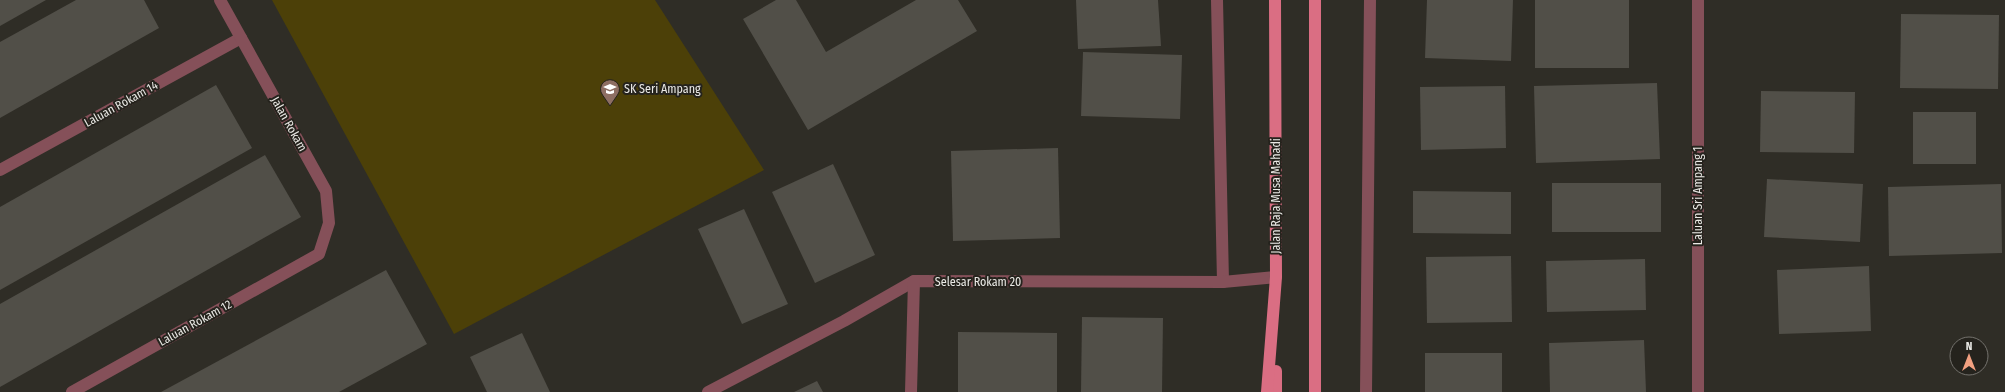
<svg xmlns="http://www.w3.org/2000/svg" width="2005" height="392" font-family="'Fira Sans Condensed',sans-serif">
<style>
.green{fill:#4c4008}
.building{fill:#514f48}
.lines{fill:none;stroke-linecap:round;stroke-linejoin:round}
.minor{stroke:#855059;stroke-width:12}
.major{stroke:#da6e83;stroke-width:12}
.labels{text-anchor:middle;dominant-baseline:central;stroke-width:4;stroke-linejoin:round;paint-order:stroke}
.poi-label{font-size:12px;fill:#eae9e5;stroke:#25231d;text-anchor:start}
.street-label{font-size:12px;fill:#eae9e5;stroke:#25231d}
</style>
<rect width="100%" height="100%" fill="#2f2d26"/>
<!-- green -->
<polygon class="green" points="272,0 655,0 764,170 454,334"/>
<!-- building -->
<g class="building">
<polygon points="0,0 46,0 0,26"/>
<polygon points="76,0 144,0 159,28 0,118 0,42"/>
<polygon points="776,0 796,0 826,52 916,0 958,0 977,31 808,130 743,19"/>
<polygon points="1076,0 1158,0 1161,46 1078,49"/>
<polygon points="1427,0 1513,0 1511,61 1425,58"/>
<rect x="1535" y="0" width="94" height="68"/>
<polygon points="1901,14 1999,15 1998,89 1900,88"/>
<polygon points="1083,52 1182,55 1180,119 1081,116"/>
<polygon points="1657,83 1660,159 1536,163 1534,86"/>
<polygon points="216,85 252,148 0,290 0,207"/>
<polygon points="1505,86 1506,148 1421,150 1420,87"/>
<polygon points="1761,91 1855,92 1854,153 1760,152"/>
<rect x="1913" y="112" width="63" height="52"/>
<polygon points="1058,148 1060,238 953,241 951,151"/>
<polygon points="265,155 301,217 0,387 0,304"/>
<polygon points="833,164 875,255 815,283 772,192"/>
<polygon points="1767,179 1863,184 1860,242 1764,237"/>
<rect x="1552" y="183" width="109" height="49"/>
<polygon points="2001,184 2002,253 1889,256 1888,187"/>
<polygon points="1413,191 1511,192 1511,234 1413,233"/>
<polygon points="744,209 788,304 742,324 698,229"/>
<polygon points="1511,256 1512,322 1427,323 1426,257"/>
<polygon points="1645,259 1646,310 1547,312 1546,261"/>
<polygon points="1869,266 1871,331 1779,334 1777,270"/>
<polygon points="386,270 427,344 339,392 161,392"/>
<polygon points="1082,317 1163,318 1162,392 1081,392"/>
<polygon points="958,332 1057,333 1057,392 958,392"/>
<polygon points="522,333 550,392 487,392 470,357"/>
<polygon points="1644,340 1646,392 1550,392 1549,343"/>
<rect x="1425" y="353" width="77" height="39"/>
<polygon points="817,381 823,392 794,392"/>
</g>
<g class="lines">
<!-- minor -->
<g class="minor">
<polyline points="1217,0 1223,282"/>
<polyline points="1698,0 1698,392"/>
<polyline points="0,170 241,38"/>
<polyline points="72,392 319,254 329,223 326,191 220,0"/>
<polyline points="708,392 844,321 914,281 1223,282 1276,277"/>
<polyline points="911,392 914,281"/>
<polyline points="1366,392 1370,0"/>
</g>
<!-- major -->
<g class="major">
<polyline points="1276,371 1276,392"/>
<polyline points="1267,392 1276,277 1275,0"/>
<polyline points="1315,392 1315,0"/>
</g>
</g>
<!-- icons -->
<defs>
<g id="school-pin" transform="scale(1)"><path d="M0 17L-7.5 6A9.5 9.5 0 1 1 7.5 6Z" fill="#8d6e63" stroke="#25231d"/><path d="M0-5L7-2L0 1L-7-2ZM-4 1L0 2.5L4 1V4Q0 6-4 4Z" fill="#fff"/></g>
</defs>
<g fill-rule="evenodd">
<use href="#school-pin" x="610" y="89"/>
</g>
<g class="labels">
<!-- poi labels -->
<g class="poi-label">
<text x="624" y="89">SK Seri Ampang</text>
</g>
<!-- street labels -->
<g class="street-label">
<text transform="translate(121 104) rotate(-29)">Laluan Rokam 14</text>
<text transform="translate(289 124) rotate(61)">Jalan Rokam</text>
<text transform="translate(1276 196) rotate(-90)">Jalan Raja Musa Mahadi</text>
<text transform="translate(1698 196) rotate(-90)">Laluan Sri Ampang 1</text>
<text x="978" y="282">Selesar Rokam 20</text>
<text transform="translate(195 323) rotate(-29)">Laluan Rokam 12</text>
</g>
</g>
<!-- north arrow -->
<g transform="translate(1969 356)"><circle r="19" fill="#25231d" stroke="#74726d"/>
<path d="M0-3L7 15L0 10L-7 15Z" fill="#f2a080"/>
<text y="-6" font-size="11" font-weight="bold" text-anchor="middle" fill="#eae9e5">N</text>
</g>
</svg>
